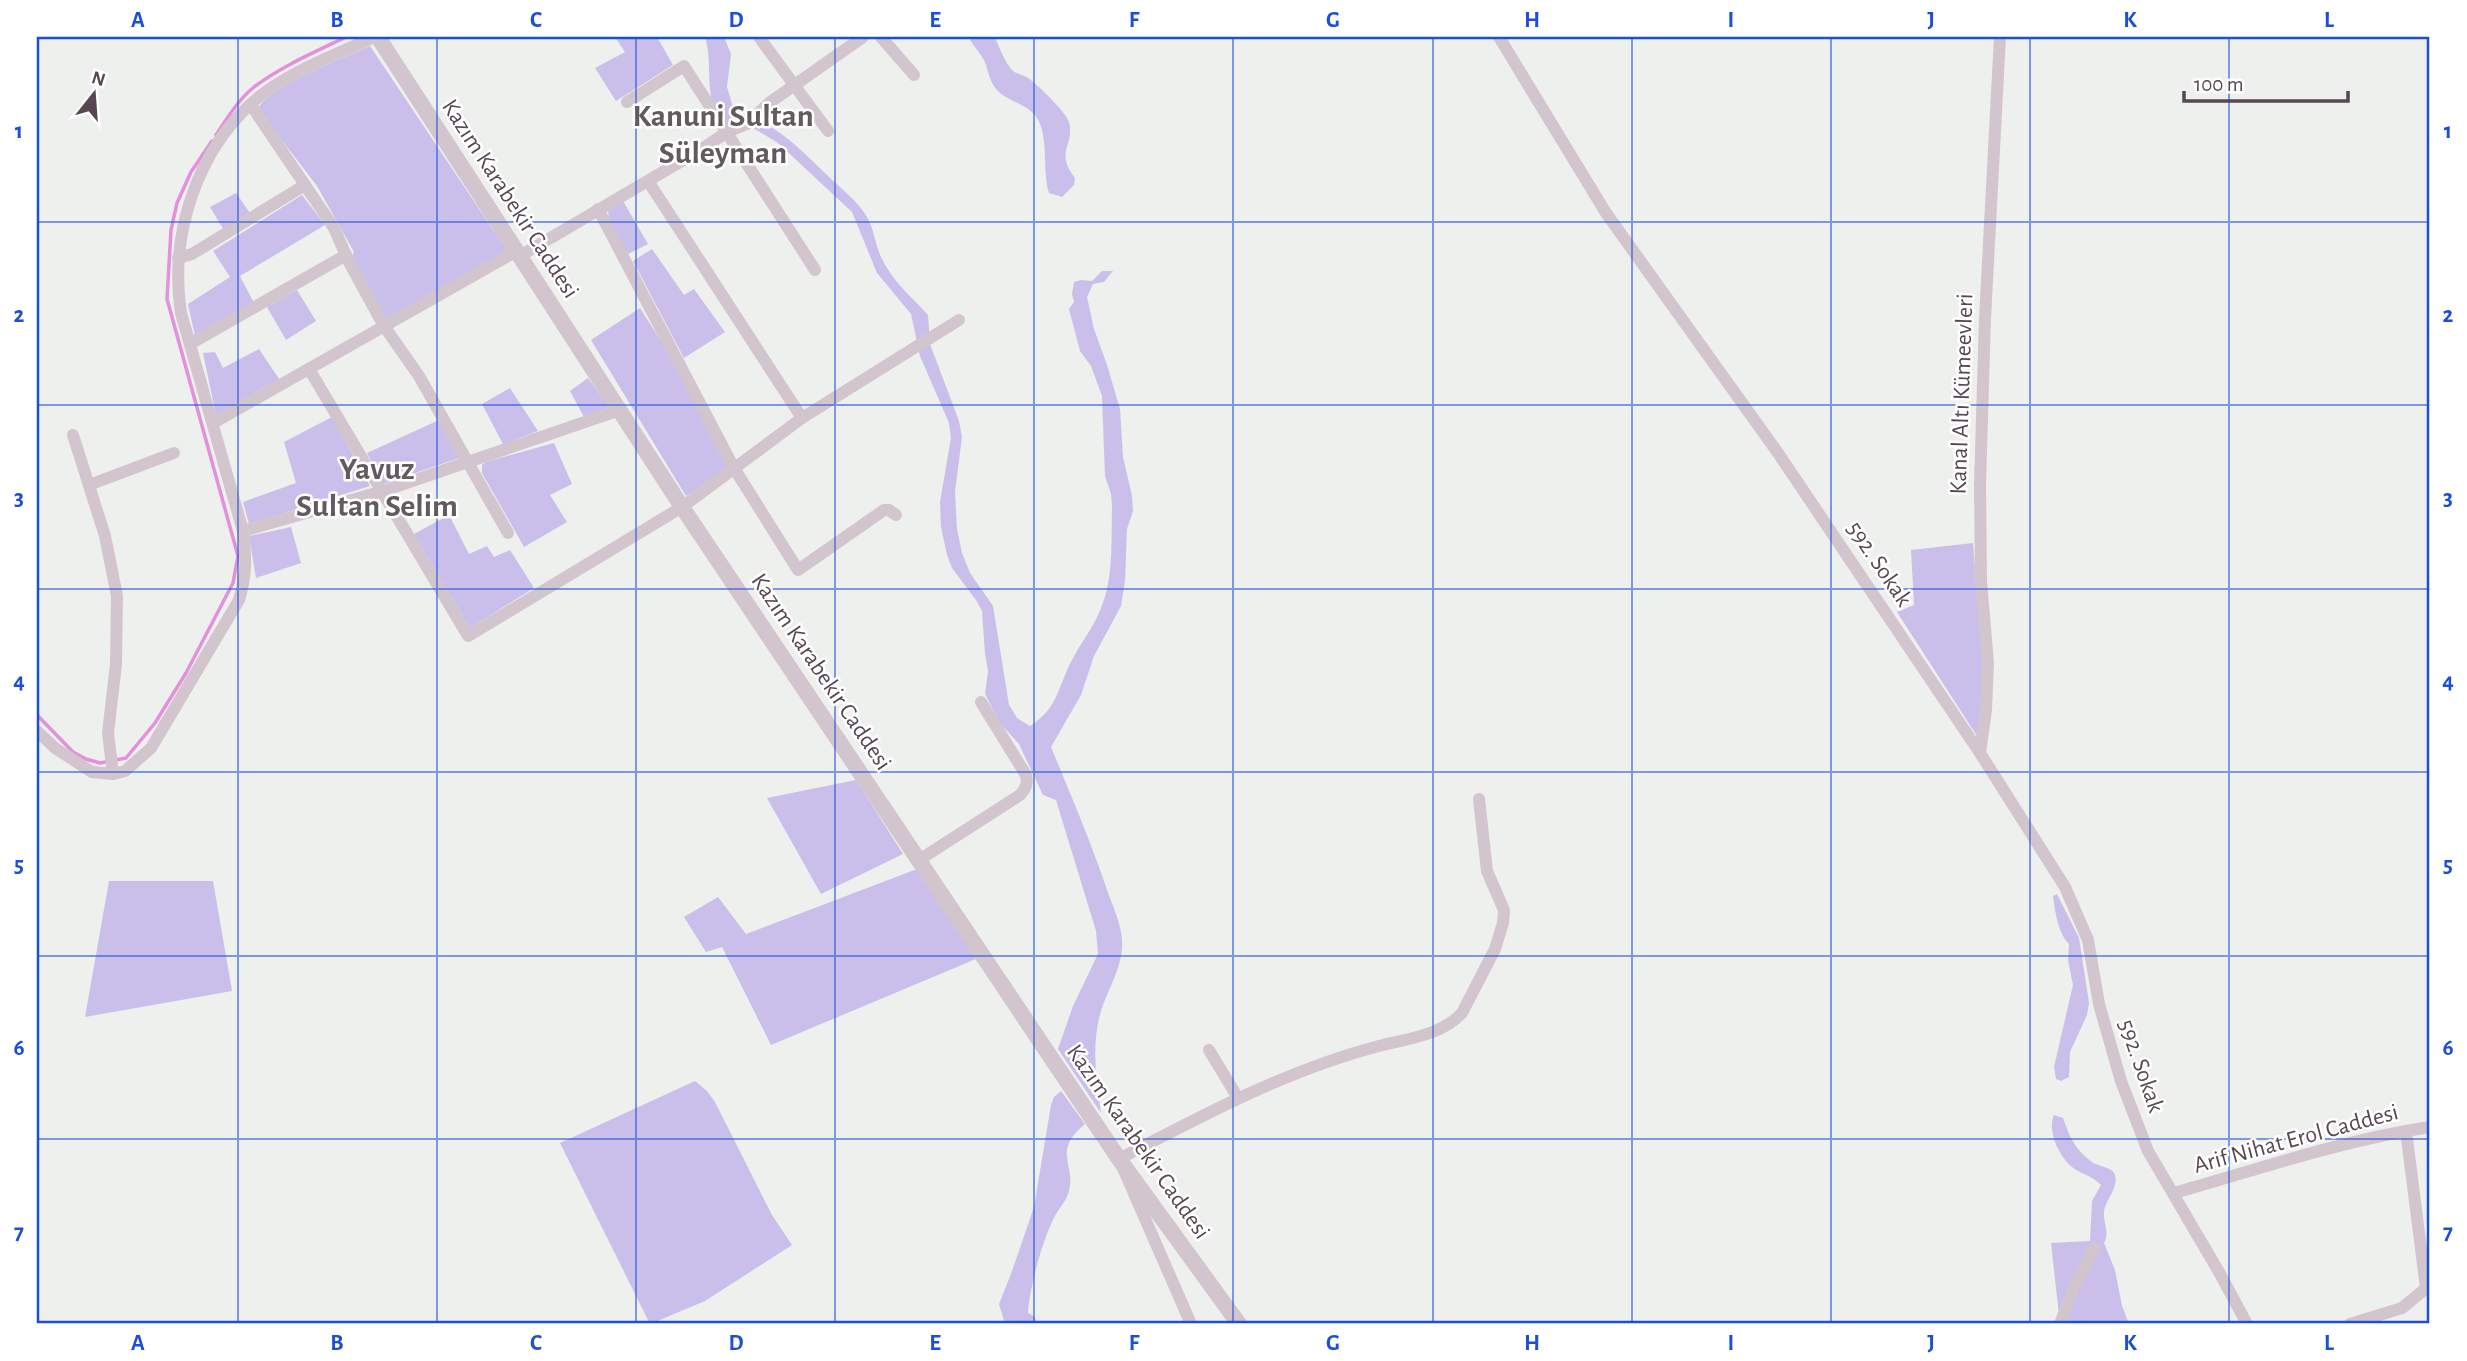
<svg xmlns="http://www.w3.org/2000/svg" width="2467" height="1361" font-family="'Alegreya Sans',sans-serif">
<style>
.green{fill:#c9bfea}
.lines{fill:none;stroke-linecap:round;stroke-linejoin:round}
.stream{stroke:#e390dd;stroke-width:3.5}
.minor{stroke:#d3c5ce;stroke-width:12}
.tertiary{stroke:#d3c5ce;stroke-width:16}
.grid{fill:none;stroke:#1d4ed8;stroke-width:2;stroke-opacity:0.55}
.labels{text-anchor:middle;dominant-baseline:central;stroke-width:5;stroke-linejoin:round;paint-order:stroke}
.street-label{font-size:24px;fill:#584753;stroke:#fff}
.district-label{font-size:32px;font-weight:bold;fill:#615a5e;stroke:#fff}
.neatline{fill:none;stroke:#1d4ed8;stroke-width:2.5}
.grid-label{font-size:23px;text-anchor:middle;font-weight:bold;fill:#1d4ed8}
</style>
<rect width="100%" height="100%" fill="#edf0ed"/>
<!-- green -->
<g class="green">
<polygon points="615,37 657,37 673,65 616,101 595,68 625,52"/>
<path d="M705 37H724L731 54 727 87 732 104 746 115 745 119 732 127C699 109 715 67 705 37Z"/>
<path d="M969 37H995C999 47 1005 63 1013 71 1017 74 1024 75 1028 78 1037 84 1066 112 1069 122 1075 147 1054 150 1075 178L1074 185 1062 197 1049 193C1042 171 1049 136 1037 118 1027 103 1008 102 997 90 991 84 988 72 986 65 983 55 973 47 969 37Z"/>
<path d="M370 46 508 252 389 319 384 318 352 256 354 252 317 186 258 109C268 87 345 57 370 46Z"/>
<path d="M755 119C785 132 803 152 826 174 840 188 857 200 867 217 874 229 875 244 881 257 892 281 911 296 928 315L930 344 959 421 962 437 955 492 957 529 962 553 970 573 993 606 1009 705 1017 718 1030 726C1058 709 1058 686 1072 660 1081 642 1094 627 1101 608 1114 578 1111 540 1112 507L1111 494 1105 476 1102 396 1091 366 1080 351 1069 309 1074 302 1072 294 1074 282 1081 280 1092 281 1102 271H1113L1104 282 1093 284 1087 297 1094 329 1107 365 1120 409 1123 457 1132 496 1133 511 1127 529 1125 581 1121 606 1094 656 1081 695 1051 747C1071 796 1092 844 1108 893 1114 909 1123 928 1122 945 1122 968 1108 989 1101 1011 1091 1045 1096 1079 1101 1113L1058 1049 1073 1006 1098 954 1096 931 1056 800 1043 795 1019 744 1000 723 985 694 988 671 985 654 982 611 976 600 952 568 947 555 941 527 940 502 951 438 949 423 920 356 911 314 877 273 852 212 778 143 750 126Z"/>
<polygon points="236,193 250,213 224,230 210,207"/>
<polygon points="302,195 325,225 240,276 254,303 195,336 188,304 230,277 213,251"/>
<polygon points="623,201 648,244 628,254 609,221 608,210"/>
<polygon points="652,249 684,295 694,289 725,332 684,358 633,261"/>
<polygon points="297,290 316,321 286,340 267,307"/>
<polygon points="640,308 661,341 729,469 686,496 591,340"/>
<polygon points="259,349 279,379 216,415 203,353 215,352 223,368"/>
<polygon points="588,378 609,407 584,417 570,391"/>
<polygon points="510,388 538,431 503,444 482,404"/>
<polygon points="332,417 370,486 249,524 243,502 296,483 284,442"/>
<polygon points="439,420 459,458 383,484 367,453"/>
<polygon points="554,443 572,484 550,495 567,522 524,547 482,473 482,465 486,462"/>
<polygon points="449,515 469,554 487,546 494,557 510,550 534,588 470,628 414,534"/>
<polygon points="291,527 301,563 256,578 249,536"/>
<polygon points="1973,543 1984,682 1977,736 1897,612 1914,605 1911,550"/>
<polygon points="856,780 903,854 821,894 767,798"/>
<polygon points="917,869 976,959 771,1045 722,947 706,952 684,917 718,897 746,934"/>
<polygon points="109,881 213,881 232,991 85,1017"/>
<path d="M2057 894 2079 938 2089 1003 2087 1015 2070 1052 2069 1077 2061 1081 2056 1079 2054 1067 2073 985 2068 960 2069 944C2058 933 2055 911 2053 896Z"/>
<polygon points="695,1081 707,1091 715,1102 772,1215 792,1245 705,1301 650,1324 560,1143"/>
<path d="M1061 1091 1085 1124C1050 1153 1078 1164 1068 1194 1065 1203 1058 1209 1054 1218 1043 1238 1029 1290 1028 1313L1035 1317 1036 1324H1005L999 1304 1011 1274 1034 1207 1051 1105 1054 1097Z"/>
<path d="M2054 1115 2063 1118C2070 1138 2075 1149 2092 1162 2099 1167 2113 1167 2115 1175 2119 1188 2105 1200 2104 1212 2103 1223 2110 1233 2104 1243L2115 1270 2122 1306 2129 1324H2060L2051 1243 2090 1241 2092 1201 2101 1185C2093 1176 2081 1174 2072 1167 2059 1156 2047 1131 2054 1115Z"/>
</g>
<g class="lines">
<!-- stream -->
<g class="stream">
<path d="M216 135C227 118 239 99 254 87 282 66 315 52 346 37"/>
<polyline points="37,715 73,752 86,759 100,763 126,758 155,723 186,673 233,583 238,556 167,299 171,230 177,203 191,172 212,141"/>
</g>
<!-- minor -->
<g class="minor">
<polyline points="759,37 828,131"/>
<polyline points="881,37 914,75"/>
<polyline points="1499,37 1606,213 1778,453 1980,753 2065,887 2088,940 2099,1004 2121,1081 2148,1151 2219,1272 2247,1324"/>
<polyline points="627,102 684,66 815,270"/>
<polyline points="251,105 334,228 349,262 384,326 419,376 508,533"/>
<polyline points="648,181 802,418"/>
<polyline points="598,209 734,468 798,570 884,510 889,510 896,515"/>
<polyline points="520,256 702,149 727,132 747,124 769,103 863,37"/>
<polyline points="178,258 192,254 305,185"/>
<polyline points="190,344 346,255"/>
<polyline points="309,369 468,636 682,507 802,418 959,320"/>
<polyline points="213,423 517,251"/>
<polyline points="73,435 105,536 117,596 116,664 108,733 113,774"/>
<polyline points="89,485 174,453"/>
<polyline points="243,531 383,491 620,410"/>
<path d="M37 731 55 748 92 772 113 774 125 771 151 748 239 600C247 573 246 558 243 531L181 313C169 235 197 147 260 96 293 70 336 55 374 37"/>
<polyline points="1980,753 1986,710 1988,663 1981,581 1980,484 1985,318 2000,37"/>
<path d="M919 860 1020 795C1026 788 1028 784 1026 775L981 702"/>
<polyline points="1209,1050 1238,1098"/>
<polyline points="2406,1131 2426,1288"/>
<path d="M2174 1193C2259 1169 2343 1140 2430 1127"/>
<path d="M1191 1324 1119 1159C1203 1115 1287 1070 1379 1046 1407 1039 1442 1035 1462 1013L1495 949 1503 923 1504 910 1487 871 1479 799"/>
<polyline points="2060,1324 2074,1287 2094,1249"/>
<polyline points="2350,1324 2402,1308 2430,1285"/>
</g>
<!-- tertiary -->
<polyline class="tertiary" points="378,37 682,507 1119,1159 1239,1324"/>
</g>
<!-- grid -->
<path class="grid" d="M238 37V1324M437 37V1324M636 37V1324M835 37V1324M1034 37V1324M1233 37V1324M1433 37V1324M1632 37V1324M1831 37V1324M2030 37V1324M2229 37V1324M37 222H2430M37 405H2430M37 589H2430M37 772H2430M37 956H2430M37 1139H2430"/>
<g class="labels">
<!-- street labels -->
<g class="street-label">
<text transform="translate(510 199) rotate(57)">Kazım Karabekir Caddesi</text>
<text transform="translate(1962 394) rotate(-88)">Kanal Altı Kümeevleri</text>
<text transform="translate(1879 564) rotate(56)">592. Sokak</text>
<text transform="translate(821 672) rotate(56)">Kazım Karabekir Caddesi</text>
<text transform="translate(2141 1066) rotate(71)">592. Sokak</text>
<text transform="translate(2296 1139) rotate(-15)">Arif Nihat Erol Caddesi</text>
<text transform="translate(1138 1142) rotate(55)">Kazım Karabekir Caddesi</text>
</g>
<!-- district labels -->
<g class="district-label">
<text x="723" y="116">Kanuni Sultan<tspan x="723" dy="37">Süleyman</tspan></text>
<text x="377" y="469">Yavuz<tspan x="377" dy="37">Sultan Selim</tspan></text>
</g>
</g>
<!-- border -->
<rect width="2467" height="1361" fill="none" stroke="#ffffff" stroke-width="77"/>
<!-- north arrow -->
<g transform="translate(94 94) rotate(17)" stroke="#ffffff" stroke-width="5" paint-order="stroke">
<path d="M0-5L12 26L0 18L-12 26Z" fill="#584753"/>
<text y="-10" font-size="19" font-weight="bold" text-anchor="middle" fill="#584753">N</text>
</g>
<!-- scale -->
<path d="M2184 91v10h164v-10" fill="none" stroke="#584753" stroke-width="3.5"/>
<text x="2194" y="91" font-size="21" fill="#584753" stroke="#ffffff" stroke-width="5" paint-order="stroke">100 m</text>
<rect x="38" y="38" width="2390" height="1284" class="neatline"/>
<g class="grid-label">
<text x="138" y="27">A</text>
<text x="337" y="27">B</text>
<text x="536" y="27">C</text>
<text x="736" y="27">D</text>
<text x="935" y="27">E</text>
<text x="1134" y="27">F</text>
<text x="1333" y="27">G</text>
<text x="1532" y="27">H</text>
<text x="1731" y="27">I</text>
<text x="1931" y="27">J</text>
<text x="2130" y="27">K</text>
<text x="2329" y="27">L</text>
<text x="19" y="138">1</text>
<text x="2448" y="138">1</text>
<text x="19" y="322">2</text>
<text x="2448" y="322">2</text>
<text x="19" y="505">3</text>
<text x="2448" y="505">3</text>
<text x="19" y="688">4</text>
<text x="2448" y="688">4</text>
<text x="19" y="872">5</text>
<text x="2448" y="872">5</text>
<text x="19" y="1055">6</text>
<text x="2448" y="1055">6</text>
<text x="19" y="1239">7</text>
<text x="2448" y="1239">7</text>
<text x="138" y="1350">A</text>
<text x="337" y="1350">B</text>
<text x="536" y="1350">C</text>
<text x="736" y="1350">D</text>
<text x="935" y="1350">E</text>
<text x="1134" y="1350">F</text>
<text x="1333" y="1350">G</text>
<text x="1532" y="1350">H</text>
<text x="1731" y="1350">I</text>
<text x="1931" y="1350">J</text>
<text x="2130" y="1350">K</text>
<text x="2329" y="1350">L</text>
</g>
</svg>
